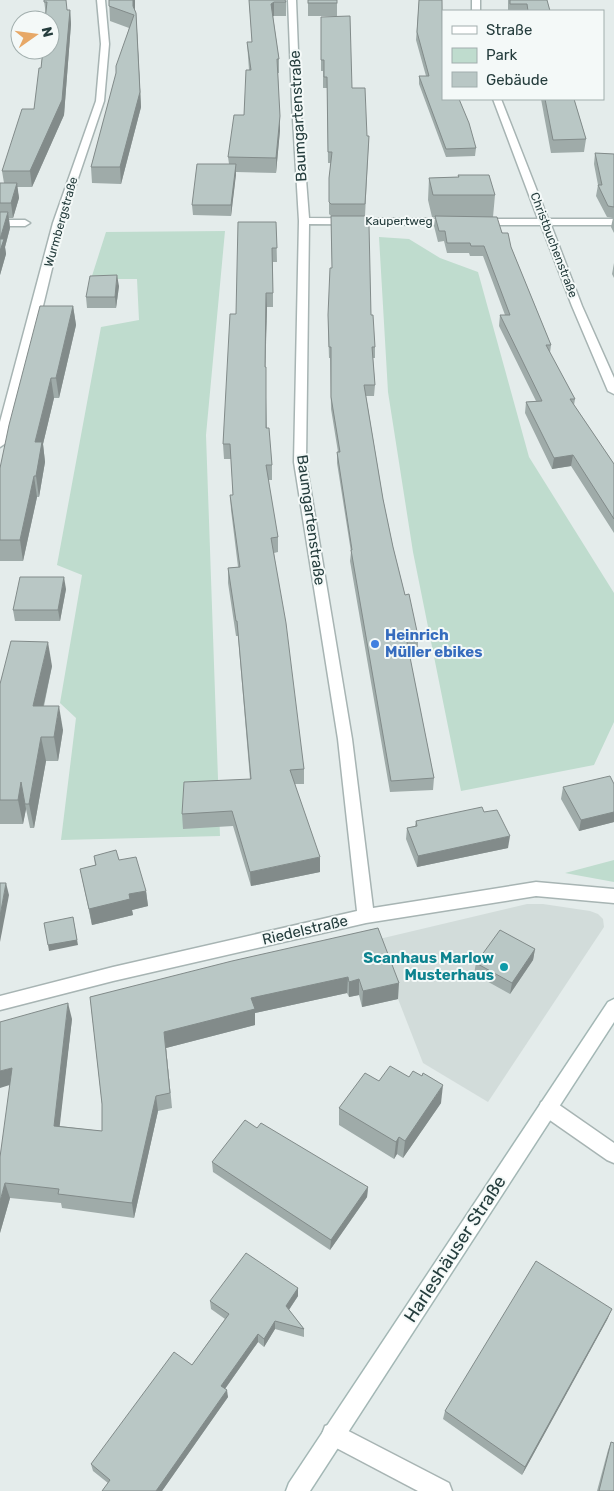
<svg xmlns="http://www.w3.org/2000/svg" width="614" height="1491" font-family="Rubik,sans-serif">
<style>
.built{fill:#d2dcda}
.green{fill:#bfdcce}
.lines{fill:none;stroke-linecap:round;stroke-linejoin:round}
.street-casing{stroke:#a7b4b3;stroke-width:3}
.secondary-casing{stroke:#a3b7b5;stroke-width:3}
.street{fill:#fff;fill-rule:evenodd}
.secondary{fill:#fff;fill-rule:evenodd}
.wall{fill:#9faba9}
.shaded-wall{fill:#828b8a}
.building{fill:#b9c7c5;stroke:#828b8a}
.shop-dot{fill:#3f7fe0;stroke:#f4f9f8;stroke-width:2}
.culture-dot{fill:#0f9aa8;stroke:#f4f9f8;stroke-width:2}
.labels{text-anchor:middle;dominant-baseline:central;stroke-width:4;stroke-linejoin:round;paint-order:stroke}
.far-street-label{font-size:12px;fill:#253d3d;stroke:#f4f9f8}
.street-label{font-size:15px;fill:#253d3d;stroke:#f4f9f8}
.shop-label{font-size:15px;font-weight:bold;fill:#366cbe;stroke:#f4f9f8;text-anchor:start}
.culture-label{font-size:15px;font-weight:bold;fill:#0d838f;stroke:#f4f9f8;text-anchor:end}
.near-street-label{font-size:18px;fill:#253d3d;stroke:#f4f9f8}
</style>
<rect width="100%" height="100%" fill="#e4eceb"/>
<!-- built -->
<polygon class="built" points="527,904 543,904 590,911 598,914 603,919 604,927 488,1102 423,1063 375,940"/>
<!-- green -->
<g class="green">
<polygon points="225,231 206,435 220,836 61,840 76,718 60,703 82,575 57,565 101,327 139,320 137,279 91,279 106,232"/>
<polygon points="379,237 409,239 440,258 478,272 529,457 614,593 614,722 594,765 461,791 413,552 388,392"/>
<polygon points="614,860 614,882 565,873"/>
</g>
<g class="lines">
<!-- street casing -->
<g class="street-casing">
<g id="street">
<polygon points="97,0 105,0 109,44 104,101 63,223 35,339 6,443 0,447 0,422 53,223 96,101 101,44"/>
<polygon points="288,0 296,0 300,102 309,218 455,219 460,222 455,225 309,224 306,462 352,739 373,908 536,882 614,889 614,903 536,896 366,923 113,981 0,1010 0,996 113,967 357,911 338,739 294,462 299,221 292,102"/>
<rect x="472" y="0" width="8" height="11"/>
<polygon points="493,99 501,99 548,219 614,219 614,225 551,225 582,306 614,378 614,394 608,391 572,306 541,225 478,225 473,222 478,219 538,219"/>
<polygon points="0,220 25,220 30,223 25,226 0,226"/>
<polygon points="548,1100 555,1102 614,1143 614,1163 607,1160 541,1114 539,1108 541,1102"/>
<polygon points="333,1423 449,1483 452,1491 418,1491 325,1442 322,1434 325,1426"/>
</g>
</g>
<!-- secondary casing -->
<g class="secondary-casing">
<polygon id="secondary" points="614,999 614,1022 310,1491 286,1491 289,1483 608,1002"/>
</g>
<!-- street -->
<use href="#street" class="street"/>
<!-- secondary -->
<use href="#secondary" class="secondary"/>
</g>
<!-- wall -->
<g class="wall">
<polygon points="44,0 68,10 70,10 71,24 64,115 32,187 17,187 19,198 13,218 9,218 10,228 5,247 6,254 0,275 0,183 4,183 2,171 34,109 41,68 46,16"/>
<polygon points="109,0 135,0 135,10 137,28 141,107 121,184 92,183 91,167 129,28 110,21"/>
<polygon points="249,0 285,0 286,2 286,16 273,16 279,59 279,73 278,73 280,130 276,173 236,172 231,216 193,215 192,205 229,164 228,157 244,115 249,70 247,42 252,42"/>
<polygon points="337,0 337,16 308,16 308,3"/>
<polygon points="419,0 443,99 476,148 475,156 446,157 419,84 419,76 426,76 416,40"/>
<polygon points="508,0 547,0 550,11 508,11"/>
<polygon points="321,17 352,88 367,136 369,136 365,216 371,315 375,347 375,358 373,358 375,385 374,396 366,396 383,499 393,547 405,595 418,636 418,647 408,648 434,778 433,790 390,792 350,561 351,552 337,463 337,452 338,452 331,409 330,358 329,358 328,326 332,268 331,216 329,214 329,178 331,163 328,163 327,88 323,88 323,71 321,71"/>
<polygon points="541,99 574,99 586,139 584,152 551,153"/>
<polygon points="595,153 614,154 614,233 611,227 613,218 607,217 596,196 598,185 594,164"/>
<polygon points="458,175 495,195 493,217 511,247 551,345 550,353 575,399 574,405 614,464 614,533 571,466 552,469 525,413 526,402 536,401 499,326 500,315 505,315 483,256 470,256 469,253 447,253 444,241 438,242 434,226 435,217 432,217 428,200 429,178 458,177"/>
<polygon points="276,222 277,262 273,262 273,307 267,307 265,367 267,428 272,465 272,480 268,480 278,537 278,552 274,553 304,769 304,784 295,784 320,872 251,886 233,826 183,829 182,814 250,779 238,636 236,636 228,583 228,568 238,567 231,510 230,495 233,495 231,459 224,459 223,444 236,314"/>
<polygon points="614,263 614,278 612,274"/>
<polygon points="119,286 116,308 87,308 86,297"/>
<polygon points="73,306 76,325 59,398 54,398 43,444 45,462 39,497 37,497 23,561 0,561 0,468"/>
<polygon points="66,589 60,621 15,621 13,610"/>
<polygon points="52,666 44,706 63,730 58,761 46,761 34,828 30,828 26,809 23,824 0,824 0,684"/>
<polygon points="614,784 614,822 579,831 561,799 563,787"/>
<polygon points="484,812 508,848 417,867 406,839 407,828 415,826 416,821"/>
<polygon points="94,856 119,860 146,891 148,906 132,910 133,915 92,925 80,869 95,865"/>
<polygon points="378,928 398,999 362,1007 359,995 349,997 347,993 255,1013 255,1025 166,1048 172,1108 158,1111 134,1218 62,1208 61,1203 10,1198 0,1233 10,1085 72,1019 59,1126 102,1131 102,1104 90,997"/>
<polygon points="535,949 533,960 510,994 474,974 476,963"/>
<polygon points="379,1081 441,1103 403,1158 397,1154 394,1159 339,1125 339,1108"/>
<polygon points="257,1128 368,1187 367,1197 330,1250 213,1172 212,1162"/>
<polygon points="298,1288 298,1296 289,1310 304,1329 304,1337 275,1329 264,1347 258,1342 225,1389 228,1397 162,1491 102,1491 108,1483 93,1471 91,1464 192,1365 225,1319 211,1309 210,1301"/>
<polygon points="608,1318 522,1475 443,1419 445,1411"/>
<polygon points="611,1442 614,1491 597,1491 608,1450"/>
</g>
<!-- shaded-wall -->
<g class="shaded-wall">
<polygon points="133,0 135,0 135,21 133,6"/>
<polygon points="274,2 274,16 271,17 271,4"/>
<polygon points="70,10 71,24 64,115 32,187 30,171"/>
<polygon points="136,13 141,107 121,184 120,167"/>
<polygon points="280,116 280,130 276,173 276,158"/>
<polygon points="236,164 236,175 231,216 231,205"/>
<polygon points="17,183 19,198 13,218 11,203"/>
<polygon points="8,212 10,228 5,247 6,254 0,275 0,239"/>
<polygon points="117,275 119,286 116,308 115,297"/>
<polygon points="266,293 267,307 265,382 265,367"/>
<polygon points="73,306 76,325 59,398 56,378"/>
<polygon points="51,378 54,398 43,444 45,462 39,497 36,476 35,442"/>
<polygon points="573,455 571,466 552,469 554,458"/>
<polygon points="34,476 37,497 23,561 20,540"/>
<polygon points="64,577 66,589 60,621 58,610"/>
<polygon points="48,642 52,666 38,730 33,706"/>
<polygon points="59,706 63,730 58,761 54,737"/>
<polygon points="41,737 46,761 34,828 29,804"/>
<polygon points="21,782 26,809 23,824 18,800"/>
<polygon points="614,812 614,822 579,831 581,820"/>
<polygon points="510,836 508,848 417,867 418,856"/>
<polygon points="320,857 320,872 251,886 250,872"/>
<polygon points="6,883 9,895 0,942 0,916"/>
<polygon points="146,891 148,906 132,910 133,915 92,925 89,909 129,894"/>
<polygon points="73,917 78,945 49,951 48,945"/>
<polygon points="535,949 533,960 510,994 512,983"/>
<polygon points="348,977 347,993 255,1013 255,1025 166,1048 172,1108 164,1032 251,998"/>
<polygon points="359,979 359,995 349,997 349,982"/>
<polygon points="399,983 398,999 362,1007 363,991"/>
<polygon points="68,1003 72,1019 58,1141 54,1126"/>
<polygon points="12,1068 16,1083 0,1088 0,1071"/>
<polygon points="443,1085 441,1103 403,1158 405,1141"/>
<polygon points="156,1096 158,1111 134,1218 132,1203"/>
<polygon points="399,1137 397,1154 394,1159 396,1142"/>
<polygon points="5,1183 10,1198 0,1233 0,1201"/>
<polygon points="368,1187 367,1197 330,1250 331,1240"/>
<polygon points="298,1288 298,1296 286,1314 286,1306"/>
<polygon points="612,1309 608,1318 522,1475 525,1467"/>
<polygon points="275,1321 275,1329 264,1347 264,1339"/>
<polygon points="258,1334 258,1342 222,1393 221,1386"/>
<polygon points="227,1390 228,1397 162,1491 156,1491"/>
</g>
<!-- building -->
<g class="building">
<polygon points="44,0 66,0 67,10 70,10 62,100 30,171 2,171 22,109 34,109 39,68 41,68 43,50 50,50 50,20 45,20 47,2 44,2"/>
<polygon points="109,0 133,0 133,6 136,13 140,92 120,167 91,167 116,73 116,66 134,15 109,6"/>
<polygon points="249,0 285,0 286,2 274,2 271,4 279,59 277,59 280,116 276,158 228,157 234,115 244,115 246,70 251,70 247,42 252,42"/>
<rect x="308" y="0" width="29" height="3"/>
<polygon points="419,0 442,0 443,99 459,99 469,123 476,148 446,149 419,76 429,76 417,32"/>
<polygon points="510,0 547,0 550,11 528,11 527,4 510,4"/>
<polygon points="350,16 352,88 365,88 367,136 369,136 365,204 331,204 329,202 329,178 332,152 328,152 327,77 324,77 324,60 321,60 321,17"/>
<polygon points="545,99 574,99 586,139 553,140"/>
<polygon points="595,153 614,154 614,207 608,206 598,185 602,185"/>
<polygon points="197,164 236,164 231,205 192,205"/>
<polygon points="458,175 489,175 495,195 433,195 429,178 459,177"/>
<polygon points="0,183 17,183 11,203 0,203"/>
<polygon points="0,212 8,212 0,239"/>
<polygon points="331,216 365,216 366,225 369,225 371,315 373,315 375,347 372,347 375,385 364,385 383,499 393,547 405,595 409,594 418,636 406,637 434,778 391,781 351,550 352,550 337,452 340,452 331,397 331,347 329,347 328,315 330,268 332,268"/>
<polygon points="435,216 497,217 502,233 508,233 511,247 551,345 546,345 575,399 570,399 614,464 614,519 573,455 554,458 526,402 542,401 500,315 510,315 484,246 471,246 470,243 447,243 445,231 439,231"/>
<polygon points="238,222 276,222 277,248 272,248 273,293 266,293 265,367 266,367 266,428 269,428 272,465 266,465 278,537 271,538 286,623 304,769 290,770 320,857 250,872 232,811 182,814 184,782 251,779 237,621 236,621 228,568 240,567 230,495 233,495 230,444 223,444 230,314 236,314"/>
<polygon points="0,239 4,239 0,251"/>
<polygon points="117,275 115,297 86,297 90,276"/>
<polygon points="40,306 73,306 56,378 51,378 35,442 42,442 36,476 34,476 20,540 0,540 0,468 9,425"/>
<polygon points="20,577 64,577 58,610 13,610"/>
<polygon points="11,641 48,642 33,706 59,706 54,737 41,737 29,804 25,804 21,782 18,800 0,800 0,684"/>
<polygon points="610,776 614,784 614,812 581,820 563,787"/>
<polygon points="482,807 484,812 497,810 510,836 418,856 407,828 417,826 416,821"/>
<polygon points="116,850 119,860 136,857 146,891 129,894 130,899 89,909 80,869 96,865 94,856"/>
<polygon points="0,883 6,883 0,916"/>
<polygon points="73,917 77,940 48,945 44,923"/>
<polygon points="378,928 399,983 363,991 359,979 349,982 348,977 251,998 255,1009 164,1032 170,1093 156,1096 132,1203 58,1194 59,1189 5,1183 0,1201 0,1157 12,1068 0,1071 0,1022 68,1003 54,1126 102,1131 102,1104 90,997 232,961"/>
<polygon points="500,930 535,949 512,983 476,963"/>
<polygon points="390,1066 409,1077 413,1071 422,1076 423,1073 443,1085 405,1141 399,1137 396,1142 339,1108 365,1073 379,1081"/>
<polygon points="245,1120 257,1128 261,1123 368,1187 331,1240 212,1162"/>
<polygon points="246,1253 298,1288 286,1306 304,1329 275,1321 264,1339 258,1334 221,1386 227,1390 156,1491 102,1491 110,1480 91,1464 174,1352 192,1365 229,1314 210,1301"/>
<polygon points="536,1261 612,1309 525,1467 445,1411"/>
<polygon points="611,1442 614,1443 614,1491 599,1491"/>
</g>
<!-- markers -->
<circle class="shop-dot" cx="375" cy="644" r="5"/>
<circle class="culture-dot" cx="504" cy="967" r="5"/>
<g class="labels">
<!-- far-street labels -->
<g class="far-street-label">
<text x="399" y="221">Kaupertweg</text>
<text transform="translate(61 222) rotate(-74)">Wurmbergstraße</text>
<text transform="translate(554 245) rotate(69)">Christbuchenstraße</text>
</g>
<!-- street labels -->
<g class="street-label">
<text transform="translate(298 116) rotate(-93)">Baumgartenstraße</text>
<text transform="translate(311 520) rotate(82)">Baumgartenstraße</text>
<text transform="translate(305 930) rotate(-13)">Riedelstraße</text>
</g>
<!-- shop labels -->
<g class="shop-label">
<text x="385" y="635">Heinrich<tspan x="385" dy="17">Müller ebikes</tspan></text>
</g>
<!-- culture labels -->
<g class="culture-label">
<text x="494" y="958">Scanhaus Marlow<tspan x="494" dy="17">Musterhaus</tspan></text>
</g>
<!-- near-street labels -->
<g class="near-street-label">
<text transform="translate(455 1249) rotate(-57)">Harleshäuser Straße</text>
</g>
</g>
<!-- legend -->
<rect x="442" y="10" width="162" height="90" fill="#f4f9f8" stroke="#a1aead"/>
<rect x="452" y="26" width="25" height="8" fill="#ffffff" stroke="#a1aead"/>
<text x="486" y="35" font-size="15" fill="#253d3d">Straße</text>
<rect x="452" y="48" width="25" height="15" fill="#bfdcce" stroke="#a1aead"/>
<text x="486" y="60" font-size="15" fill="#253d3d">Park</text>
<rect x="452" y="72" width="25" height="15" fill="#b9c7c5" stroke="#a1aead"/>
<text x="486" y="85" font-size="15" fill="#253d3d">Gebäude</text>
<!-- north arrow -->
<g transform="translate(35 35) rotate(76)"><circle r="24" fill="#f4f9f8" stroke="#a1aead"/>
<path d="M0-4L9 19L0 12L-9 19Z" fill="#e7a867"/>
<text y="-8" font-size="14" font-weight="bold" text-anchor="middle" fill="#253d3d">N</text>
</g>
</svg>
